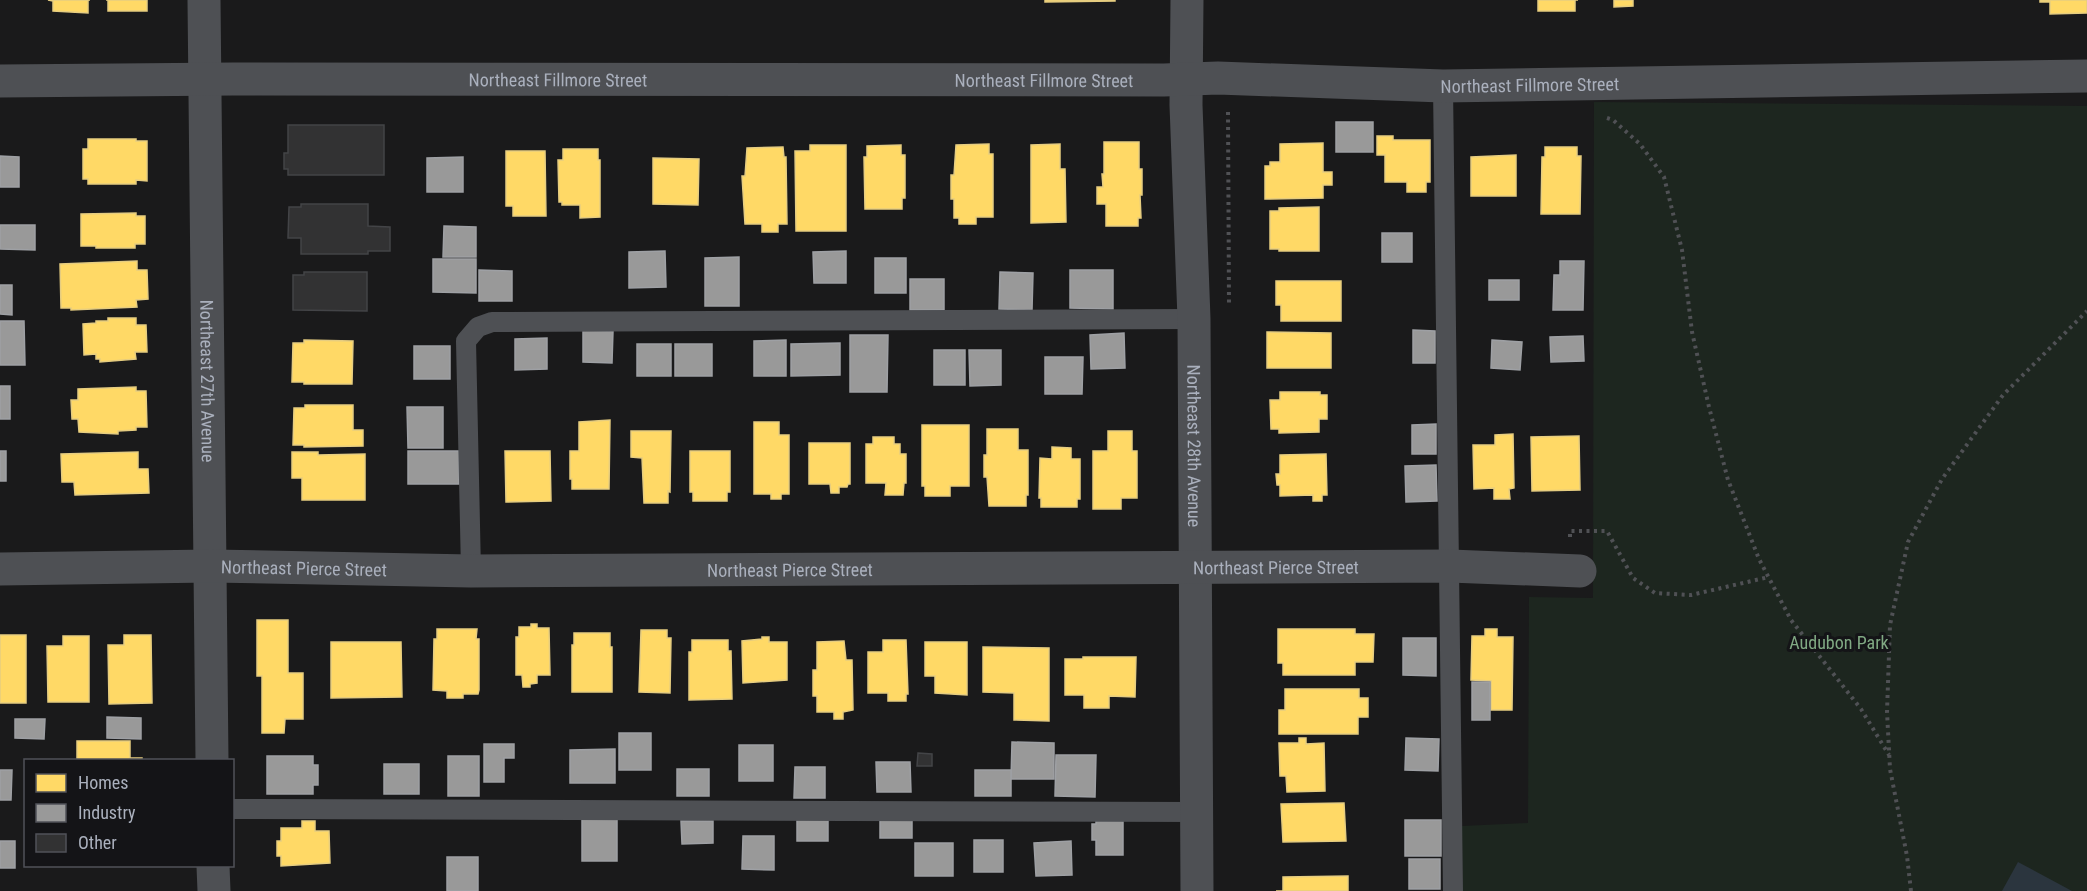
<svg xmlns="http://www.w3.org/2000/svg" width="2087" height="891" font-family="'Roboto Condensed',sans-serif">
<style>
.green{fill:#1d261f}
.water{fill:#2b353e}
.homes{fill:#ffd966;stroke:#e6cd80;stroke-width:1.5}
.industry{fill:#999;stroke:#9ea0a4;stroke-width:1.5}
.building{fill:#323233;stroke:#434447;stroke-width:1.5}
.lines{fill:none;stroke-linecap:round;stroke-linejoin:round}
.path{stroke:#505155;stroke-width:4;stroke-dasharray:3 4.5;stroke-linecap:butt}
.lane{stroke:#4e5054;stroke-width:20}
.street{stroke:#4e5054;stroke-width:33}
.labels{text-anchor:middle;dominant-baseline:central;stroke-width:6;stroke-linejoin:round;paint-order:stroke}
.street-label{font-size:18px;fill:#aab0bd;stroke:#141417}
.park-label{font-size:18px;fill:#80a983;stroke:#141417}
</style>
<rect width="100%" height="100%" fill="#1a1a1b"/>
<!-- green -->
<polygon class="green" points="1594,102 2087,106 2087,891 1463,891 1462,826 1528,823 1529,597 1593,598"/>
<!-- water -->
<polygon class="water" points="2018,862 2072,891 2002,891"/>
<!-- homes -->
<g class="homes">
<polygon points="48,0 90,0 88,0 88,13 53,11 53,1"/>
<polygon points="106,0 147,0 147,11 108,11 108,0"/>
<polygon points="1045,0 1115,0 1115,1 1045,2"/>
<polygon points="1538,0 1578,0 1575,0 1575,11 1538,11"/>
<polygon points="1614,0 1633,0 1633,6 1614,7"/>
<polygon points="2040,0 2087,0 2087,13 2050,14 2050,2 2040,2"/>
<polygon points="1377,136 1393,136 1393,140 1430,140 1430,182 1426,182 1426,192 1407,192 1407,182 1385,182 1385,155 1377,155"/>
<polygon points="88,139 136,139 136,141 147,141 147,181 136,180 136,184 88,184 88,179 83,179 83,149 88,149"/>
<polygon points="1104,142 1139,142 1139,169 1142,169 1142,195 1140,195 1141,218 1138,218 1138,226 1106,226 1106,204 1097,204 1097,187 1103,187 1102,174 1104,174"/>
<polygon points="1323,143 1323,172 1332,172 1332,185 1323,185 1323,198 1265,199 1265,166 1270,166 1270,162 1280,162 1280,144"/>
<polygon points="989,144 989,154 993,154 993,217 976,217 976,224 959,224 959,218 954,218 954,199 951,199 951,175 954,175 956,145"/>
<polygon points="1060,144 1060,169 1065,169 1066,222 1031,223 1031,145"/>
<polygon points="810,145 846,145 846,231 796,231 795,151 810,151"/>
<polygon points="901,145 901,155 905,155 905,198 902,198 902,209 865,209 864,157 867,157 867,146"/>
<polygon points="783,147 784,157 786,157 787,224 778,224 778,232 762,232 762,224 745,224 742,176 745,176 747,148"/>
<polygon points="1545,147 1577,147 1577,156 1581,156 1580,214 1541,214 1542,157 1545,157"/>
<polygon points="563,149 598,149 598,160 600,160 600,217 580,218 580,205 562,205 562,202 559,202 558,160 563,160"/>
<polygon points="506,151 545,151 546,216 513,216 513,206 506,206"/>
<polygon points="1516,155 1516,196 1471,196 1471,157"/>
<polygon points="653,158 699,159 698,205 653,204"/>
<polygon points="1319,207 1319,251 1279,251 1279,249 1270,249 1270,211 1279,211 1279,208"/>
<polygon points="136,213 136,216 145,216 145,244 135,244 135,248 96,248 96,246 81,246 81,214"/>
<polygon points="137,261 137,270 147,270 148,299 136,300 137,307 71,310 71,308 61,308 60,264"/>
<polygon points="1276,281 1341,281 1341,321 1281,321 1281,305 1276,305"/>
<polygon points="108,318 136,318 136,325 146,325 147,352 135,352 136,359 100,362 100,359 96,359 96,354 84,355 83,324 96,323 96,321 108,321"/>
<polygon points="1267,332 1331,333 1331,368 1267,368"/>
<polygon points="304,340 353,341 352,384 304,384 304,382 292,382 293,343 304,343"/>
<polygon points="136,387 136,391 146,391 147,427 136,427 136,430 118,431 118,434 79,432 78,419 72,419 71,400 78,400 78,389"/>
<polygon points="1280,392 1320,392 1320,395 1327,395 1327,419 1319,419 1319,432 1279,433 1279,429 1271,429 1270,400 1280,400"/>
<polygon points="305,405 353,405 353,430 363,430 363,446 304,447 304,445 293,445 294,408 305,408"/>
<polygon points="610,420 609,489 572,489 572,479 570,479 570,451 579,451 579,422"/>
<polygon points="754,422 779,422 779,435 789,435 789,494 781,494 781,499 771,499 771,494 754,494"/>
<polygon points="922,425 969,425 969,486 950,486 950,496 925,496 925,486 922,486"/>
<polygon points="987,429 1018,429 1018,450 1028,450 1028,495 1026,495 1026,506 989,506 987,477 984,477 984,455 987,455"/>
<polygon points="631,431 671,431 670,492 668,491 668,503 644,503 642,458 631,457"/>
<polygon points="1108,431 1132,431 1132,451 1137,451 1137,498 1121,498 1121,509 1093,509 1093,451 1108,451"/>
<polygon points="1513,434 1514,488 1509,489 1510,499 1494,499 1494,488 1474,489 1473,445 1495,445 1495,435"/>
<polygon points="1579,436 1580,490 1532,491 1531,437"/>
<polygon points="873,437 894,437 894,444 900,444 900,454 906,454 906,483 904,483 903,495 885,495 886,483 866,483 866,444 873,444"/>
<polygon points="809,443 850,443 850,484 848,484 847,487 839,487 839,493 831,493 830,484 809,484"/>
<polygon points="1052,447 1071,448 1071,459 1080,459 1080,499 1077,499 1077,507 1041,507 1041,498 1039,498 1040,458 1052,459"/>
<polygon points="505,451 550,451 551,501 506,502"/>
<polygon points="690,451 730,451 730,492 727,492 727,501 693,501 693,492 690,492"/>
<polygon points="138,452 138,469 148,469 149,493 75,495 74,482 62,482 61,454"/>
<polygon points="292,452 318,452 318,455 365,454 365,500 302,500 302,478 292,478"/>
<polygon points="1326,454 1327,495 1322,495 1322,501 1313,501 1313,495 1280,496 1280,485 1277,485 1276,474 1280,474 1280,455"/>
<polygon points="257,620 288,620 288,673 303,673 303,719 285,719 284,733 262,733 262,676 257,676"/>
<polygon points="531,624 537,624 537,628 549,628 550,675 537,675 537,683 530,684 530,687 523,687 522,675 516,675 516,637 519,637 519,627 531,627"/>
<polygon points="437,629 477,629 476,639 479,639 479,690 478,694 463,694 463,698 447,698 447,691 433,690 434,639 437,639"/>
<polygon points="1278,629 1355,629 1355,634 1374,634 1373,662 1355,662 1355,675 1283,675 1283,663 1278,663"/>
<polygon points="1485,629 1497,629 1497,637 1513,637 1512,710 1491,710 1491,681 1471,680 1472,636 1485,636"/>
<polygon points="641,630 667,630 667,638 671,638 670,693 639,692"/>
<polygon points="574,633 610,633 610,647 612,647 612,692 572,692 572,645 574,645"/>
<rect x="0" y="635" width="26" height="68"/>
<polygon points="124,635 151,635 152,703 109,704 108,645 124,645"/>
<polygon points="63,636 89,636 89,702 48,702 47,646 63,646"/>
<polygon points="762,637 769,637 769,642 787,642 787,680 743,683 742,641 762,639"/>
<polygon points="692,640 728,640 728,651 731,651 732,699 689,700 689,652 692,652"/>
<polygon points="883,640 906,640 908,694 906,694 906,701 888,701 888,693 868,693 868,652 883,652"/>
<polygon points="844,641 846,660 852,660 853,710 843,712 843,719 834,719 834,712 817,712 817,696 813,696 813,670 817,670 817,642"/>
<polygon points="331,642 401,642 402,697 331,698"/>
<polygon points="925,642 967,642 967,695 935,693 935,676 925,676"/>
<polygon points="983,647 1049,648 1049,721 1014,720 1014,693 983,692"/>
<polygon points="1083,657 1136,657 1135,697 1109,696 1109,708 1084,708 1084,695 1065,695 1065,659 1083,659"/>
<polygon points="1285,689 1359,689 1359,698 1368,698 1368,717 1358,717 1358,734 1279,734 1279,710 1285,710"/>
<polygon points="1299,738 1306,738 1306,744 1324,743 1325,791 1287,792 1286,776 1280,776 1279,743 1299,743"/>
<polygon points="77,741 130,741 130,758 142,758 142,760 77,760"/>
<polygon points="1344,803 1346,841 1283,842 1281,804"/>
<polygon points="302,821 315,821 315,831 329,831 330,863 281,866 281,856 277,856 277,841 281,841 281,828 302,828"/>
<polygon points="1348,876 1348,891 1276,891 1283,891 1283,877"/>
</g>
<!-- industry -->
<g class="industry">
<rect x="1336" y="122" width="37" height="30"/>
<polygon points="0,156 19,157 19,187 0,187"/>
<polygon points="463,157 463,192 427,192 427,158"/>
<polygon points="0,225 35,225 35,250 0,249"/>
<polygon points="444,226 476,227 476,257 443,257"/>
<rect x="1382" y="233" width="30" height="29"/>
<polygon points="665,251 666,287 629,288 629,252"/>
<polygon points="846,251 846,283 814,283 813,252"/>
<polygon points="739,257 739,306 705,306 705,258"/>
<rect x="875" y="258" width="31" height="35"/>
<polygon points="433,259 476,259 476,293 433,292"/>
<polygon points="1560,261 1584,261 1583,310 1553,310 1554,275 1560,275"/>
<polygon points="479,270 512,271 512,301 479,301"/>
<polygon points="1070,270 1113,270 1113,309 1070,308"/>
<polygon points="1000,272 1033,273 1032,310 999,309"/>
<rect x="910" y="279" width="34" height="31"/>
<rect x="1489" y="280" width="30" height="20"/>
<polygon points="0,285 12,285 12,315 0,314"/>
<polygon points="0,321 24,321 25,365 0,365"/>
<polygon points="583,330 613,331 612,363 583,362"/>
<polygon points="1413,330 1435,331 1435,363 1413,363"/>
<polygon points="1124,333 1125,368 1091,369 1090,335"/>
<polygon points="850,335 888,335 887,392 850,392"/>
<polygon points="1583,336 1584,361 1551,362 1550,337"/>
<polygon points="547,338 547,369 515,370 515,339"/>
<polygon points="786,340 786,376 754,376 754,341"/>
<polygon points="1492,340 1522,342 1520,370 1491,368"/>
<polygon points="840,343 840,375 791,376 791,344"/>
<rect x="637" y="344" width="34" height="32"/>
<rect x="675" y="344" width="37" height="32"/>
<rect x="414" y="346" width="36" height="33"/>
<rect x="934" y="350" width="31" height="35"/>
<polygon points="969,350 1001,350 1001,385 970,386"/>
<polygon points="1045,357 1083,357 1082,394 1045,394"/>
<rect x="0" y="386" width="10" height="33"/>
<polygon points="407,407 443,407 443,448 408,448"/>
<polygon points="1436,424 1436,454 1412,454 1412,425"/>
<rect x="0" y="451" width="6" height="30"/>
<rect x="408" y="451" width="51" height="33"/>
<polygon points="1436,465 1437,501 1406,502 1405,466"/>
<polygon points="1403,638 1436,638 1436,676 1403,675"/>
<rect x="1472" y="682" width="18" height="38"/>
<polygon points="107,717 141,718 141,739 107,738"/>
<polygon points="15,719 45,719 44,739 15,738"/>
<rect x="619" y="733" width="32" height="37"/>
<polygon points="1406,738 1439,739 1438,771 1405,770"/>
<polygon points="1012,742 1054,743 1054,779 1011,779"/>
<polygon points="484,744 514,744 514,758 504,758 504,782 484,782"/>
<rect x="739" y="745" width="34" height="36"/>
<polygon points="615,749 615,783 570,783 570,750"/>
<polygon points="1056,755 1096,755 1095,797 1055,796"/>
<polygon points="267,756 313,756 313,765 318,765 318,785 313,785 313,794 267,794"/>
<rect x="448" y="756" width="31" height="40"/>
<polygon points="876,762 910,762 911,792 877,792"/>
<rect x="384" y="764" width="35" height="30"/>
<polygon points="795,767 825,767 825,798 794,798"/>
<rect x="677" y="769" width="32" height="27"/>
<polygon points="0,770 12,770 11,800 0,800"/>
<rect x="975" y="770" width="36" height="26"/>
<rect x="582" y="817" width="35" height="44"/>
<rect x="880" y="818" width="32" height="20"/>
<rect x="797" y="819" width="31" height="22"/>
<rect x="1405" y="820" width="36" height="36"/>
<polygon points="681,821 713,821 713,843 682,844"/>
<polygon points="1096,821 1123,821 1123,855 1096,855 1096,840 1092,840 1092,824 1096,824"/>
<polygon points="743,836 774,836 774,870 742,869"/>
<rect x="974" y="840" width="29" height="32"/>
<rect x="0" y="841" width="15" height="27"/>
<polygon points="1071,841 1072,875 1036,876 1034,843"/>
<rect x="915" y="843" width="38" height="33"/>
<rect x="447" y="857" width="31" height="34"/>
<rect x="1409" y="859" width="31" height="30"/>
</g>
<!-- building -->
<g class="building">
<polygon points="288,125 384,125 384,175 288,175 288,169 284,169 284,153 288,153"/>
<polygon points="301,204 368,204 368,226 390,227 390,251 368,251 368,254 301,254 301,238 288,238 289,207 301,207"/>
<polygon points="304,272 367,272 367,311 293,310 293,275 304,275"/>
<polygon points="918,753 932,754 932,766 917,766"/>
</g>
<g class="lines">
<!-- path -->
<g class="path">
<polyline points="1228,112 1229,305"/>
<polyline points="1607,118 1613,120 1640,144 1664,177 1682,250 1692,332 1709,407 1728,480 1759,559 1791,620 1861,709 1889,755"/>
<polyline points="1570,537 1570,531 1607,531 1633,578 1655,593 1691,595 1769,577"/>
<polyline points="1911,891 1907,856 1890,769 1887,712 1890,625 1908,542 1942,479 2003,395 2087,311"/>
</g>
<!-- lane -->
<g class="lane">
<polyline points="1443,86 1453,891"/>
<polyline points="471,571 466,341 478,327 492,322 1194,319"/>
<polyline points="232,809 1197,812"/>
</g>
<!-- street -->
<g class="street">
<path id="s1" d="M204 0 212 760"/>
<path id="s2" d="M1187 0 1186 105 1194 319 1197 891"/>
<path id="s3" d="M0 81 233 79 1164 80 1218 78 1443 86 2087 76"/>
<path id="s4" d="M0 569 211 566 471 571 1450 566 1580 571"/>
<polyline points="213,866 214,891"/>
</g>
</g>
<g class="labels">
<!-- street labels -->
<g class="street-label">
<text stroke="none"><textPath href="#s3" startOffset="558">Northeast Fillmore Street</textPath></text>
<text stroke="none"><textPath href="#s3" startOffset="1044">Northeast Fillmore Street</textPath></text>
<text stroke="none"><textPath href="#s3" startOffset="1530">Northeast Fillmore Street</textPath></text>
<text stroke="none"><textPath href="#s1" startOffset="381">Northeast 27th Avenue</textPath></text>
<text stroke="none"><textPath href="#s2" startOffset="446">Northeast 28th Avenue</textPath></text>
<text stroke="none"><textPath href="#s4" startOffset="1276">Northeast Pierce Street</textPath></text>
<text stroke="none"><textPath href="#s4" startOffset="304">Northeast Pierce Street</textPath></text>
<text stroke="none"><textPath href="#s4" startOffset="790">Northeast Pierce Street</textPath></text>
</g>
<!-- park labels -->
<g class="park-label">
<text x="1839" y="642">Audubon Park</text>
</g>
</g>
<!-- legend -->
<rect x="24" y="759" width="210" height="108" fill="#141417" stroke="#505259" stroke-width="1.5"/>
<rect x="36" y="774" width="30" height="18" fill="#ffd966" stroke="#505259" stroke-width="1.5"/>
<text x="78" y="789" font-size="18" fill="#aab0bd">Homes</text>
<rect x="36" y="804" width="30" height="18" fill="#999999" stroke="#505259" stroke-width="1.5"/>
<text x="78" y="819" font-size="18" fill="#aab0bd">Industry</text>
<rect x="36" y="834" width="30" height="18" fill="#323233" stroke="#505259" stroke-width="1.5"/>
<text x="78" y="849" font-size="18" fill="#aab0bd">Other</text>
</svg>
